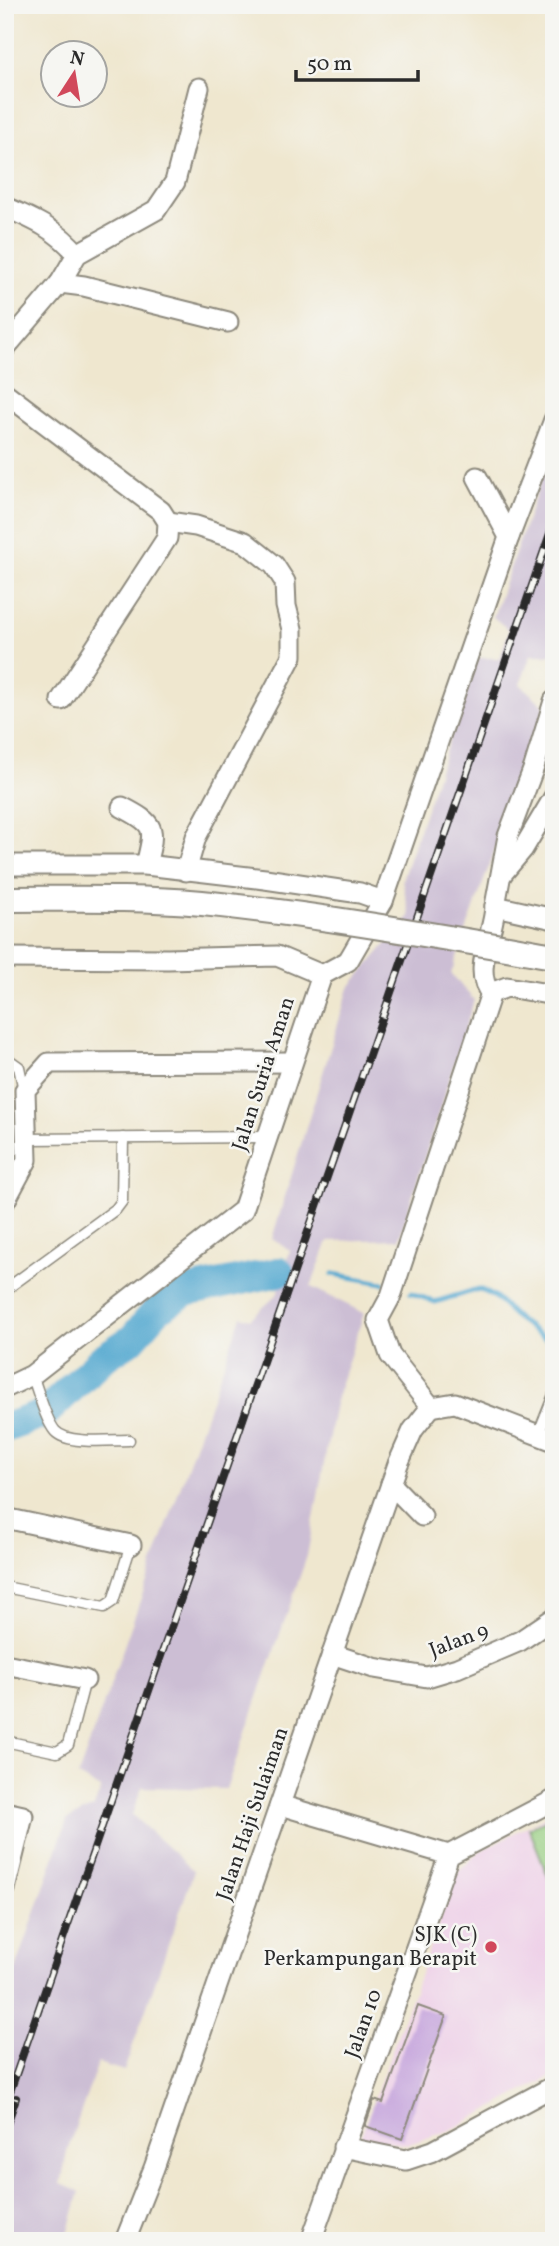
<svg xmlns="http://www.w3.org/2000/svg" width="559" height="2246" font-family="Vollkorn,serif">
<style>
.built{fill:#eed0e8}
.industrial{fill:#ccbed4}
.green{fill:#96cd80;stroke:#607c56;stroke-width:2}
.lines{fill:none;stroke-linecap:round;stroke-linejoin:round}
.stream{stroke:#54a9d0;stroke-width:5}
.river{stroke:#54a9d0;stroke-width:30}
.building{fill:#c3a0db}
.service-casing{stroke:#8d897d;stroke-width:13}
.minor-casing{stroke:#8d897d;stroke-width:23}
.service{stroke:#fff;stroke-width:10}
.minor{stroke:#fff;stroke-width:19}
.rail-casing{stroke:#2b2b2b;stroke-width:8}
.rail{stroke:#f6f6f2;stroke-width:5;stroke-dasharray:16;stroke-linecap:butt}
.tertiary-bridge-casing{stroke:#8d897d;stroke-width:28;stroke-linecap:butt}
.tertiary-bridge{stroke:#fff;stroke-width:24}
.poi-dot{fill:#d1495b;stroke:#f6f6f2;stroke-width:2.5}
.labels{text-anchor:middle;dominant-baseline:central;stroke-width:5;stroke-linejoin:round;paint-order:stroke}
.street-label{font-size:21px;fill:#2b2b2b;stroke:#f6f6f2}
.poi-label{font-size:21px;fill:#2b2b2b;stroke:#f6f6f2;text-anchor:end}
</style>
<rect width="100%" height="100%" fill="#f6f6f2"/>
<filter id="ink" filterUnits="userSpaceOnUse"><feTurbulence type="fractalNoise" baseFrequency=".0143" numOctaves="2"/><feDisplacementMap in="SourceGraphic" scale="14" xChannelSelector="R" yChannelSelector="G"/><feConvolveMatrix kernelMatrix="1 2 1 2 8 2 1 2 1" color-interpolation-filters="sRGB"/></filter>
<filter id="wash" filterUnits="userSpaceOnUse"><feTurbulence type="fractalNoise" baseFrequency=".00686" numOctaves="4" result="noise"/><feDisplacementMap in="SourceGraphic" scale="28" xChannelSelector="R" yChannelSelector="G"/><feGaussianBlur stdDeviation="1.57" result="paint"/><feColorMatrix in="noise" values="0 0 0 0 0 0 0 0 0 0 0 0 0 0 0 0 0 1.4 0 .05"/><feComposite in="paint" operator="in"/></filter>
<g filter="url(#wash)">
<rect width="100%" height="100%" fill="#efe7cf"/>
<!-- built -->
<polygon class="built" points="554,1812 554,2075 451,2130 409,2144 360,2138 457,1873 480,1851"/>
<!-- industrial -->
<polygon class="industrial" points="554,442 554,655 531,655 520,684 545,707 451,974 474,1000 399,1239 328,1241 311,1287 364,1313 336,1398 307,1556 226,1789 142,1787 132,1815 194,1871 124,2071 98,2063 67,2151 61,2184 80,2192 66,2241 5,2241 5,2001 67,1820 94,1807 101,1789 78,1776 241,1316 250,1319 277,1295 290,1250 272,1239 349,988 410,916 402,880 477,658 500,658 509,630 493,617"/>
<!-- green -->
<polygon class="green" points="554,1816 554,1891 529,1828"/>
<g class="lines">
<!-- stream -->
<g class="stream">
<polyline points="333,1274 383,1283"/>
<polyline points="411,1293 435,1302 479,1289 495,1297 516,1318 553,1344"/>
</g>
<!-- river -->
<polyline class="river" points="5,1428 44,1414 103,1358 132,1339 158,1309 185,1292 279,1272"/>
</g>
<g id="blocks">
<!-- building -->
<polygon class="building" points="418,2006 446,2016 402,2139 365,2126 374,2100 383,2103"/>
</g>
</g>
<g filter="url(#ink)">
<use href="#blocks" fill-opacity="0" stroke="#8d897d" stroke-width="2"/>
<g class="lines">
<!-- service casing -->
<g class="service-casing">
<g id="service">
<polyline points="5,1057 19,1067 24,1090"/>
<polyline points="27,1139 267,1137"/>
<polyline points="5,1290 116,1209 122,1201 123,1138"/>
<path d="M32 1375C38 1390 45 1419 55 1431 67 1445 111 1440 129 1440"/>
<polyline points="538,1435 554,1395"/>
<polyline points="5,1587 104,1607 113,1601 131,1545"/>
<polyline points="5,1741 57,1752 68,1745 85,1680"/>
</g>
</g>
<!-- minor casing -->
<g class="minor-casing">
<g id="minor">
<path d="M5 207C33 219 58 230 77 254"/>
<polyline points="60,283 84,286 228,322"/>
<polyline points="5,348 60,283 77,254 156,210 175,182 199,88"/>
<polyline points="5,393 161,511 168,522 167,538 61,700"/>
<polyline points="168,522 196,526 245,542 274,565 285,582 286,606 292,629 292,656 196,837 186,871"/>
<polyline points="509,537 554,420"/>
<path d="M122 807C157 825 155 828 146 865"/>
<polyline points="5,865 146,865 265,879 360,893 383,901"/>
<polyline points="502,874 523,849 554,797"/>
<polyline points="495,906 554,919"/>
<polyline points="5,958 168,959 277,956 322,975"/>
<polyline points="322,975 348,961 383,901 509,537 477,477"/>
<path d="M491 993C471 973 495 930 495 906L508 836 534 767 554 701"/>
<polyline points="5,1201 27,1160 25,1090 49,1063 292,1062"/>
<polyline points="5,1388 32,1375 243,1210 322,975"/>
<polyline points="431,1407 390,1355 378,1320 391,1296 491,993 507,987 554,995"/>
<polyline points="431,1407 455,1403 554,1441"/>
<polyline points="391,1484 422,1516"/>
<polyline points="5,1518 131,1545"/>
<polyline points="332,1654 374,1668 427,1677 457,1668 520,1641 554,1618"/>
<polyline points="5,1664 85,1680"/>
<polyline points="280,1805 449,1855"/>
<polyline points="5,1812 23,1816 5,1889"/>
<polyline points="343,2147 406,2160 433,2151 554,2086"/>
<polyline points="125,2241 154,2168 398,1464 413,1430 431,1407"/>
<polyline points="311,2241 449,1855 554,1800"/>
</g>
</g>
<!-- service -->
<use href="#service" class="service"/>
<!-- minor -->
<use href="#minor" class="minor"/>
<!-- rail casing -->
<g class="rail-casing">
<g id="rail">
<polyline points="5,2106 554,522"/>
<polyline points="5,2130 16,2098"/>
</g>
</g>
<!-- rail -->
<use href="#rail" class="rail"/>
<!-- tertiary-bridge casing -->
<g class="tertiary-bridge-casing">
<path id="tertiary-bridge" d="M5 899C70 899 137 897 202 903 320 915 437 936 554 956"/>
</g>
<!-- tertiary-bridge -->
<use href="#tertiary-bridge" class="tertiary-bridge"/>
</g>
</g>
<!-- markers -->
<circle class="poi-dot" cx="491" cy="1947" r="7"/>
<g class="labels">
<!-- street labels -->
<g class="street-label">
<text transform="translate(264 1074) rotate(-72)">Jalan Suria Aman</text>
<text transform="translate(459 1641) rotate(-21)">Jalan 9</text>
<text transform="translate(253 1814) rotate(-71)">Jalan Haji Sulaiman</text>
<text transform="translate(364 2024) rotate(-70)">Jalan 10</text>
</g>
<!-- poi labels -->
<g class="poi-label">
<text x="477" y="1935">SJK (C)<tspan x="477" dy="24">Perkampungan Berapit</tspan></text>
</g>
</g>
<!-- margin -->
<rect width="559" height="2246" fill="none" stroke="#f6f6f2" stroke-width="28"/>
<!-- north arrow -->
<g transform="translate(74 74) rotate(12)"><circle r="33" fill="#f6f6f2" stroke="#a5a5a2" stroke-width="2"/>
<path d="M0-5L12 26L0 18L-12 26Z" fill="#d1495b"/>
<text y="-10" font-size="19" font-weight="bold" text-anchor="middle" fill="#2b2b2b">N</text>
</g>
<!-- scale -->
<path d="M296 70v10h122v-10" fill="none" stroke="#2b2b2b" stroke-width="3.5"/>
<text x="307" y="70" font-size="21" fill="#2b2b2b" stroke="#f6f6f2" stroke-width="5" paint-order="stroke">50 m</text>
</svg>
